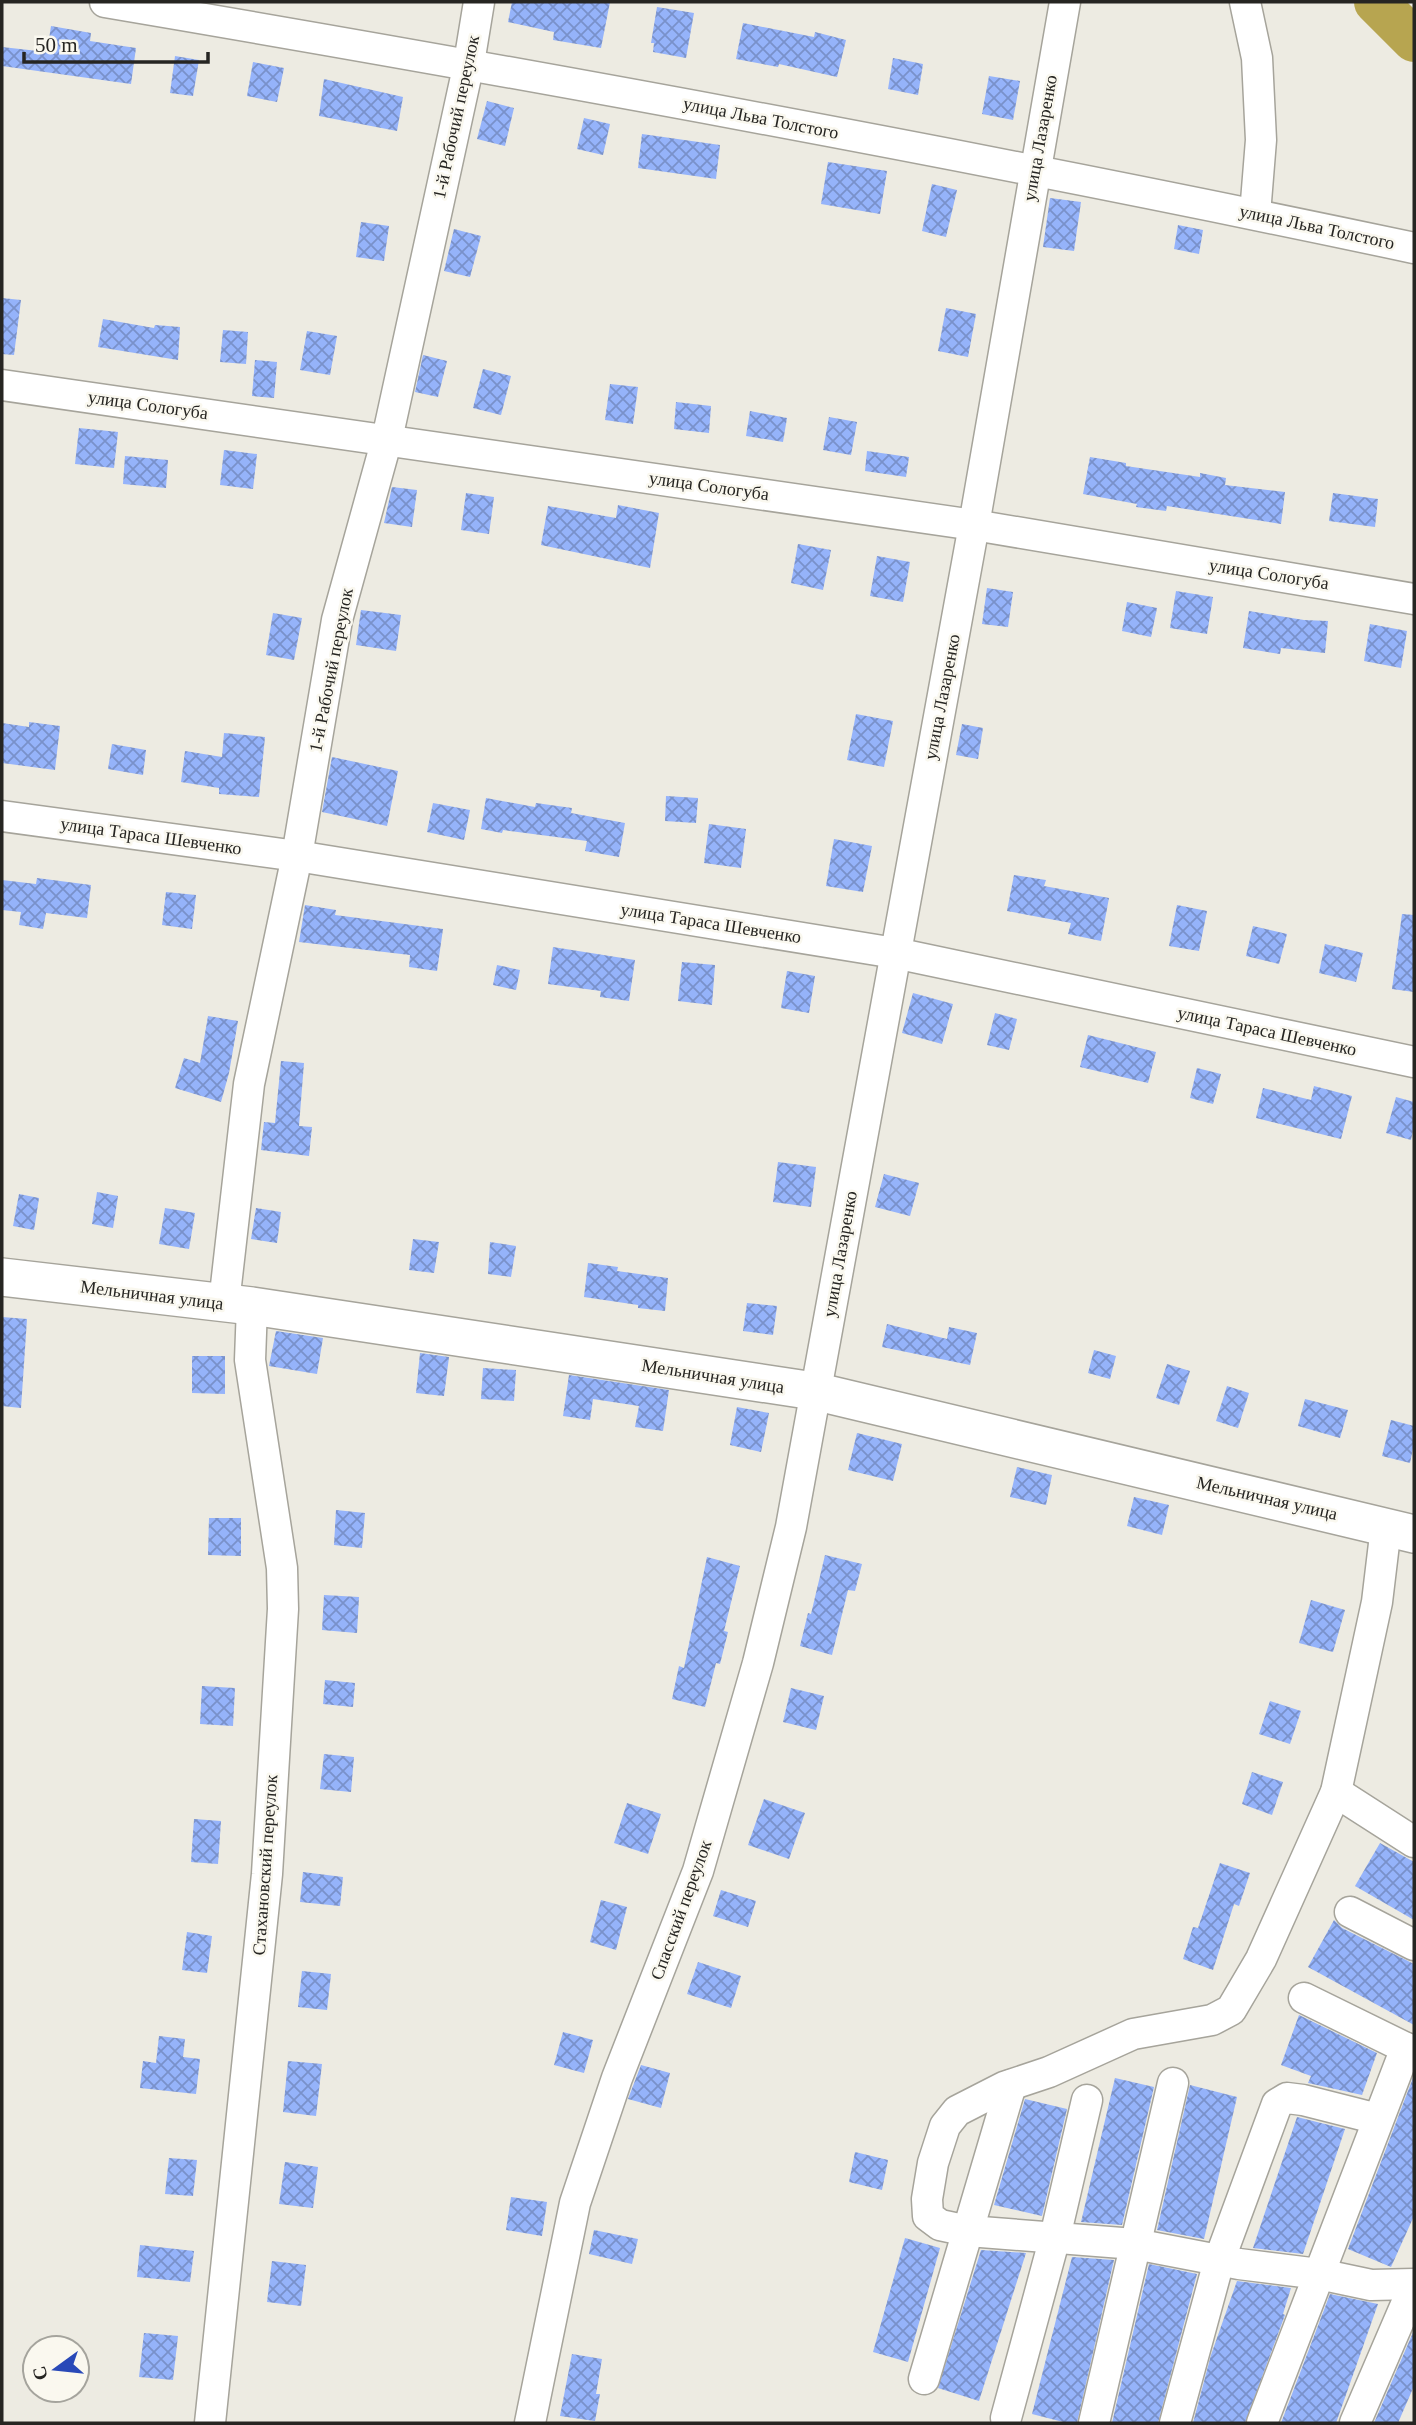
<svg xmlns="http://www.w3.org/2000/svg" width="1416" height="2425" font-family="'Times New Roman',serif">
<style>
.lines{fill:none;stroke-linecap:round;stroke-linejoin:round}
.river{stroke:#b7a550;stroke-width:44}
.building{fill:url(#building-cross-hatch)}
.minor-casing{stroke:#a6a49b;stroke-width:33}
.major-casing{stroke:#a6a49b;stroke-width:40}
.minor{stroke:#fff;stroke-width:30}
.major{stroke:#fff;stroke-width:37}
.labels{text-anchor:middle;dominant-baseline:central;stroke-width:5;stroke-linejoin:round;paint-order:stroke}
.street-label{font-size:18px;fill:#262522;stroke:#faf8ef}
</style>
<defs>
<pattern id="building-cross-hatch" width="8" height="8" patternUnits="userSpaceOnUse" patternTransform="scale(1.75)"><rect width="8" height="8" fill="#95b3fa"/><path d="M0 0l8 8M0 8l8-8" fill="none" stroke="#7991ca"/></pattern>
</defs>
<rect width="100%" height="100%" fill="#edebe2"/>
<g class="lines">
<!-- river -->
<polyline class="river" points="1376,2 1414,40"/>
</g>
<!-- building -->
<g class="building">
<polygon points="512,2 610,2 601,48 553,40 554,32 508,22"/>
<polygon points="657,7 694,13 686,58 653,52 654,43 651,43"/>
<polygon points="743,23 814,37 815,32 846,40 837,77 779,64 778,67 736,59"/>
<polygon points="51,26 91,33 90,41 136,48 131,84 2,66 2,47 47,52"/>
<polygon points="175,56 199,60 193,96 170,93"/>
<polygon points="893,58 923,64 918,95 888,89"/>
<polygon points="253,62 284,68 277,102 247,96"/>
<polygon points="989,76 1020,81 1013,120 982,114"/>
<polygon points="324,79 403,97 397,131 319,116"/>
<polygon points="487,101 514,108 505,146 477,139"/>
<polygon points="584,118 610,124 603,155 577,149"/>
<polygon points="642,134 720,145 716,179 638,168"/>
<polygon points="828,162 887,171 880,214 821,204"/>
<polygon points="932,184 957,190 946,237 922,231"/>
<polygon points="1050,198 1081,202 1074,251 1043,247"/>
<polygon points="361,222 389,226 384,261 356,257"/>
<polygon points="1178,225 1203,230 1199,254 1174,249"/>
<polygon points="454,229 481,236 470,277 444,271"/>
<polygon points="2,298 21,300 14,355 2,354"/>
<polygon points="946,308 976,314 968,357 938,351"/>
<polygon points="103,319 154,328 155,325 180,327 178,360 98,347"/>
<polygon points="223,330 248,332 246,364 220,362"/>
<polygon points="307,331 337,336 330,375 300,370"/>
<polygon points="423,355 447,361 438,397 415,392"/>
<polygon points="255,360 277,362 274,398 252,396"/>
<polygon points="483,369 511,376 501,415 473,408"/>
<polygon points="610,384 638,387 633,424 605,420"/>
<polygon points="676,402 711,406 709,433 674,429"/>
<polygon points="750,411 787,418 783,442 746,436"/>
<polygon points="829,417 857,422 851,455 823,450"/>
<polygon points="79,428 118,432 114,468 75,464"/>
<polygon points="224,450 257,454 253,489 220,485"/>
<polygon points="867,451 909,457 906,477 865,471"/>
<polygon points="125,456 168,460 166,488 123,484"/>
<polygon points="1090,457 1126,463 1126,466 1200,477 1200,473 1226,478 1225,485 1285,492 1281,524 1167,506 1166,511 1136,507 1137,504 1083,494"/>
<polygon points="392,487 417,490 412,527 384,523"/>
<polygon points="466,493 494,497 489,534 461,530"/>
<polygon points="1333,493 1378,499 1375,527 1329,521"/>
<polygon points="618,505 659,513 650,568 541,545 548,506 616,518"/>
<polygon points="798,544 831,550 823,590 791,583"/>
<polygon points="877,556 910,562 903,602 870,596"/>
<polygon points="987,588 1013,592 1008,627 982,624"/>
<polygon points="1176,591 1213,597 1207,634 1170,628"/>
<polygon points="1127,602 1157,608 1151,637 1122,631"/>
<polygon points="361,610 401,615 396,651 356,645"/>
<polygon points="1249,611 1304,620 1328,621 1325,653 1281,648 1280,654 1243,648"/>
<polygon points="273,613 302,618 294,660 266,655"/>
<polygon points="1370,624 1407,631 1401,668 1364,661"/>
<polygon points="856,714 893,721 884,767 847,760"/>
<polygon points="29,722 60,726 55,770 2,763 2,723 29,727"/>
<polygon points="962,724 983,728 978,759 956,755"/>
<polygon points="224,733 265,737 259,797 219,794 219,788 181,782 185,751 222,757"/>
<polygon points="112,744 146,750 143,775 108,769"/>
<polygon points="332,757 398,771 387,826 322,812"/>
<polygon points="666,796 698,798 696,823 665,821"/>
<polygon points="486,798 535,807 536,803 572,808 571,813 625,823 619,857 585,851 587,841 503,830 502,833 481,829"/>
<polygon points="433,803 470,810 464,840 427,832"/>
<polygon points="709,824 746,829 741,868 704,863"/>
<polygon points="834,839 872,846 863,892 826,886"/>
<polygon points="1014,875 1046,880 1044,886 1109,898 1101,941 1068,934 1071,923 1007,911"/>
<polygon points="37,878 91,885 87,918 46,913 43,929 19,925 21,912 2,910 2,880 36,884"/>
<polygon points="166,892 196,895 192,929 162,925"/>
<polygon points="305,905 336,910 335,915 443,929 437,971 409,967 410,955 299,942"/>
<polygon points="1177,905 1207,911 1199,951 1169,946"/>
<polygon points="1402,914 1414,915 1414,992 1392,989"/>
<polygon points="1253,926 1287,934 1279,964 1246,956"/>
<polygon points="1325,944 1363,953 1356,982 1319,973"/>
<polygon points="553,947 635,960 629,1001 600,997 601,991 548,984"/>
<polygon points="682,962 715,965 712,1005 678,1001"/>
<polygon points="497,965 520,970 516,990 493,985"/>
<polygon points="787,971 815,976 809,1013 781,1008"/>
<polygon points="913,993 953,1004 942,1044 902,1033"/>
<polygon points="995,1013 1017,1019 1009,1050 987,1045"/>
<polygon points="208,1016 238,1021 229,1073 221,1102 175,1088 184,1058 200,1063"/>
<polygon points="1088,1035 1156,1052 1148,1083 1080,1067"/>
<polygon points="281,1061 304,1063 299,1126 312,1127 309,1156 261,1150 264,1122 275,1123"/>
<polygon points="1197,1068 1221,1074 1213,1104 1190,1098"/>
<polygon points="1314,1086 1352,1096 1341,1139 1256,1118 1263,1088 1311,1100"/>
<polygon points="1396,1097 1414,1102 1414,1126 1411,1140 1386,1133"/>
<polygon points="778,1162 816,1167 811,1207 773,1202"/>
<polygon points="884,1174 919,1183 910,1216 875,1207"/>
<polygon points="97,1192 118,1196 113,1228 92,1224"/>
<polygon points="19,1194 39,1198 34,1230 13,1226"/>
<polygon points="165,1208 195,1213 189,1249 159,1244"/>
<polygon points="256,1208 281,1212 277,1243 251,1239"/>
<polygon points="413,1239 439,1242 434,1273 409,1270"/>
<polygon points="490,1242 516,1246 511,1277 488,1274"/>
<polygon points="588,1263 618,1267 617,1271 668,1278 665,1311 638,1308 638,1305 584,1297"/>
<polygon points="747,1303 777,1306 773,1335 743,1331"/>
<polygon points="2,1317 27,1319 21,1408 2,1406"/>
<polygon points="887,1324 947,1339 949,1327 977,1333 970,1365 882,1347"/>
<polygon points="276,1331 323,1338 317,1374 269,1366"/>
<polygon points="1094,1350 1116,1356 1110,1379 1088,1373"/>
<polygon points="420,1353 449,1357 444,1396 416,1393"/>
<polygon points="192,1356 225,1356 225,1394 192,1393"/>
<polygon points="1167,1364 1190,1371 1179,1405 1156,1398"/>
<polygon points="483,1368 516,1370 514,1401 481,1399"/>
<polygon points="569,1375 669,1390 663,1431 635,1427 639,1406 593,1399 590,1420 563,1416"/>
<polygon points="1227,1386 1249,1393 1238,1428 1216,1421"/>
<polygon points="1305,1399 1348,1410 1340,1438 1298,1426"/>
<polygon points="737,1407 769,1413 761,1452 730,1445"/>
<polygon points="1391,1420 1414,1426 1414,1443 1410,1463 1382,1456"/>
<polygon points="857,1433 902,1444 893,1481 848,1470"/>
<polygon points="1017,1467 1052,1475 1046,1505 1010,1497"/>
<polygon points="1134,1497 1169,1505 1162,1535 1127,1526"/>
<polygon points="336,1510 365,1513 362,1548 334,1545"/>
<polygon points="209,1518 241,1518 241,1556 208,1555"/>
<polygon points="825,1555 862,1564 855,1591 848,1590 832,1655 800,1646 808,1613 811,1614"/>
<polygon points="707,1557 740,1566 724,1631 728,1632 720,1664 716,1663 705,1707 672,1699 679,1666 684,1668"/>
<polygon points="324,1595 359,1597 357,1633 322,1630"/>
<polygon points="1311,1600 1345,1610 1333,1652 1299,1643"/>
<polygon points="325,1680 355,1683 353,1707 323,1704"/>
<polygon points="202,1686 235,1688 233,1726 200,1724"/>
<polygon points="791,1688 824,1696 816,1730 783,1722"/>
<polygon points="1270,1701 1301,1711 1290,1744 1259,1734"/>
<polygon points="324,1754 354,1757 351,1792 320,1789"/>
<polygon points="1252,1772 1283,1782 1272,1815 1242,1804"/>
<polygon points="764,1799 805,1813 789,1859 748,1845"/>
<polygon points="627,1803 661,1814 648,1854 614,1843"/>
<polygon points="194,1819 221,1821 218,1864 191,1862"/>
<polygon points="1380,1843 1414,1862 1414,1920 1355,1886"/>
<polygon points="1220,1863 1250,1873 1239,1906 1234,1904 1213,1970 1183,1959 1193,1927 1198,1928"/>
<polygon points="303,1872 343,1877 340,1906 300,1902"/>
<polygon points="721,1890 756,1901 748,1927 713,1916"/>
<polygon points="601,1900 627,1907 616,1950 590,1942"/>
<polygon points="1334,1920 1342,1928 1414,1964 1414,2025 1308,1967"/>
<polygon points="187,1932 212,1936 207,1973 182,1970"/>
<polygon points="698,1962 741,1976 731,2008 687,1994"/>
<polygon points="302,1971 331,1974 327,2010 298,2007"/>
<polygon points="1299,2015 1377,2053 1362,2095 1308,2083 1311,2076 1281,2065"/>
<polygon points="563,2032 593,2040 584,2073 554,2065"/>
<polygon points="159,2036 185,2039 183,2057 200,2059 196,2094 140,2088 143,2061 156,2063"/>
<polygon points="288,2061 322,2064 316,2116 283,2112"/>
<polygon points="641,2065 670,2073 661,2108 628,2099"/>
<polygon points="1414,2075 1414,2216 1391,2267 1348,2249"/>
<polygon points="1115,2078 1154,2087 1122,2225 1081,2222"/>
<polygon points="1190,2085 1237,2097 1204,2239 1157,2230"/>
<polygon points="1025,2099 1067,2109 1042,2216 994,2205"/>
<polygon points="1297,2117 1345,2129 1303,2254 1253,2248"/>
<polygon points="855,2152 888,2160 882,2190 849,2182"/>
<polygon points="169,2158 197,2160 193,2196 165,2194"/>
<polygon points="285,2162 318,2167 313,2208 279,2204"/>
<polygon points="511,2197 547,2202 542,2236 506,2230"/>
<polygon points="594,2230 638,2239 632,2264 589,2254"/>
<polygon points="905,2238 940,2248 908,2362 873,2352"/>
<polygon points="140,2245 194,2251 190,2282 137,2277"/>
<polygon points="981,2250 1026,2253 979,2401 938,2388"/>
<polygon points="1072,2257 1114,2260 1077,2423 1067,2423 1032,2414"/>
<polygon points="272,2261 306,2265 301,2306 267,2302"/>
<polygon points="1149,2264 1197,2274 1158,2423 1112,2423"/>
<polygon points="1237,2281 1291,2288 1283,2314 1285,2315 1245,2423 1193,2423 1211,2355"/>
<polygon points="1330,2294 1378,2304 1336,2423 1281,2423"/>
<polygon points="1414,2330 1414,2386 1398,2423 1374,2423"/>
<polygon points="144,2333 178,2336 173,2380 139,2377"/>
<polygon points="572,2354 602,2359 596,2394 600,2394 595,2421 560,2416"/>
</g>
<g class="lines">
<!-- minor casing -->
<g class="minor-casing">
<g id="minor">
<path d="M105 2C543 76 980 156 1414 248"/>
<polyline points="1245,2 1257,58 1261,140 1255,214"/>
<polyline points="2,385 974,525 1414,599"/>
<polyline points="2,816 297,856 895,953 1414,1062"/>
<polyline points="224,1303 249,1084 297,856 337,620 387,439 469,63 479,2"/>
<polyline points="1386,1527 1377,1602 1336,1792 1261,1959 1231,2010 1212,2020 1133,2034 1049,2072 1004,2087 957,2111 945,2126 933,2163 927,2199 928,2216 940,2225 968,2231 1135,2244 1239,2264 1319,2274 1371,2285 1414,2284"/>
<polyline points="1336,1792 1414,1842"/>
<polyline points="1350,1912 1414,1945"/>
<polyline points="1304,1998 1414,2052"/>
<polyline points="924,2379 1011,2085"/>
<polyline points="1006,2418 1055,2237 1087,2100"/>
<polyline points="210,2423 267,1874 283,1609 282,1568 250,1360 252,1306"/>
<polyline points="530,2423 575,2203 617,2078 698,1871 758,1663 791,1527 974,525 1065,2"/>
<polyline points="1094,2423 1173,2083"/>
<polyline points="1175,2423 1219,2261 1277,2104 1287,2098 1303,2100 1378,2119"/>
<polyline points="1262,2423 1406,2048"/>
<polyline points="1355,2423 1414,2286"/>
</g>
</g>
<!-- major casing -->
<g class="major-casing">
<polyline id="major" points="2,1277 252,1306 814,1391 1414,1534"/>
</g>
<!-- minor -->
<use href="#minor" class="minor"/>
<!-- major -->
<use href="#major" class="major"/>
</g>
<g class="labels">
<!-- street labels -->
<g class="street-label">
<text transform="translate(456 117) rotate(-78)">1-й Рабочий переулок</text>
<text transform="translate(761 118) rotate(11)">улица Льва Толстого</text>
<text transform="translate(1040 138) rotate(-80)">улица Лазаренко</text>
<text transform="translate(1317 227) rotate(12)">улица Льва Толстого</text>
<text transform="translate(148 405) rotate(8)">улица Сологуба</text>
<text transform="translate(709 486) rotate(8)">улица Сологуба</text>
<text transform="translate(1269 574) rotate(9)">улица Сологуба</text>
<text transform="translate(331 670) rotate(-79)">1-й Рабочий переулок</text>
<text transform="translate(942 697) rotate(-79)">улица Лазаренко</text>
<text transform="translate(151 836) rotate(8)">улица Тараса Шевченко</text>
<text transform="translate(711 923) rotate(9)">улица Тараса Шевченко</text>
<text transform="translate(1267 1031) rotate(12)">улица Тараса Шевченко</text>
<text transform="translate(840 1254) rotate(-80)">улица Лазаренко</text>
<text transform="translate(152 1295) rotate(7)">Мельничная улица</text>
<text transform="translate(713 1376) rotate(9)">Мельничная улица</text>
<text transform="translate(1267 1498) rotate(13)">Мельничная улица</text>
<text transform="translate(265 1865) rotate(-86)">Стахановский переулок</text>
<text transform="translate(681 1910) rotate(-70)">Спасский переулок</text>
</g>
</g>
<!-- border -->
<rect width="1416" height="2425" fill="none" stroke="#262522" stroke-width="7"/>
<!-- north arrow -->
<g transform="translate(56 2369) rotate(255)"><circle r="33" fill="#faf8ef" stroke="#a5a49d" stroke-width="2"/>
<path d="M0-5L12 26L0 18L-12 26Z" fill="#2949b8"/>
<text y="-10" font-size="19" font-weight="bold" text-anchor="middle" fill="#262522">С</text>
</g>
<!-- scale -->
<path d="M24 52v10h184v-10" fill="none" stroke="#262522" stroke-width="3.5"/>
<text x="35" y="52" font-size="21" fill="#262522" stroke="#faf8ef" stroke-width="5" paint-order="stroke">50 m</text>
</svg>
